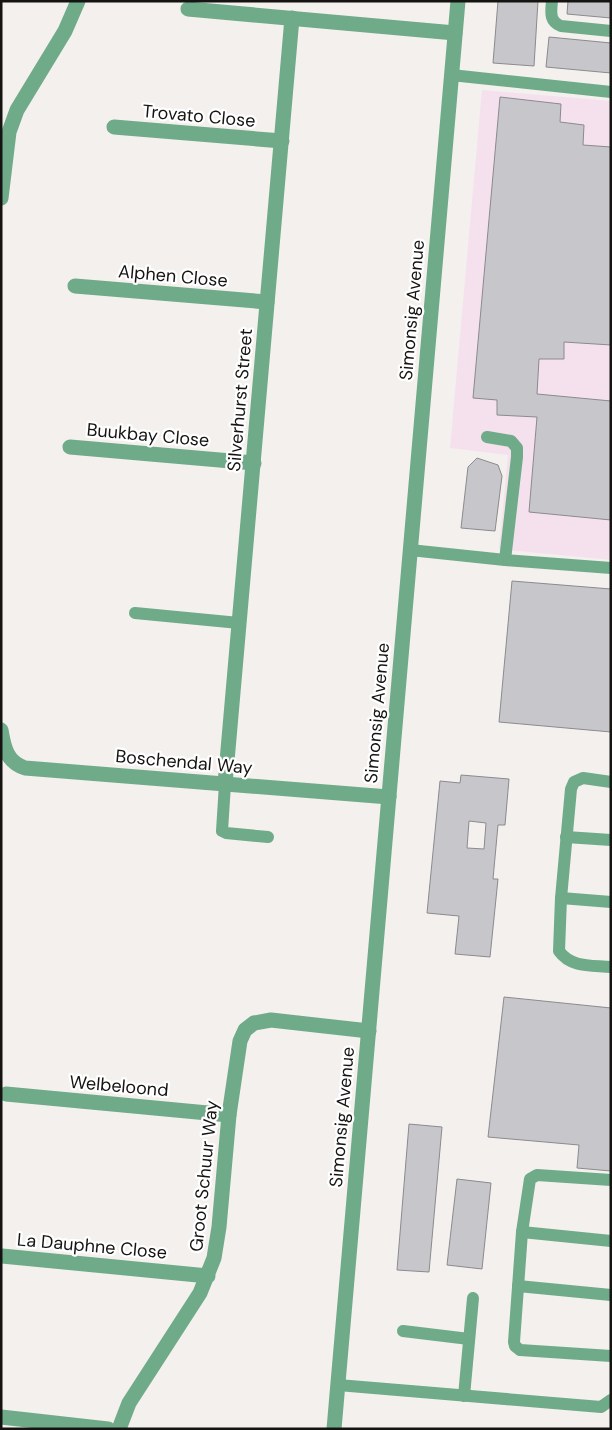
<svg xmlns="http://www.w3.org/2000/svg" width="612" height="1430" font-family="'DM Sans',sans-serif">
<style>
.commercial{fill:#f5e0ee}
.building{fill:#c7c6ca;stroke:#8b8a8e;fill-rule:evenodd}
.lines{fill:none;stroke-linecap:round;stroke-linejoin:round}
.lane{stroke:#6fab88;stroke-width:12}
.street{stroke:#6fab88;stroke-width:15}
.labels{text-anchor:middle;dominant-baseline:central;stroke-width:4.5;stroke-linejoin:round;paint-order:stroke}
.street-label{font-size:18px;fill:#151413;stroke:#fff}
</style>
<rect width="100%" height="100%" fill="#f4f0ed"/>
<!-- commercial -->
<polygon class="commercial" points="482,90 611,101 611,560 499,549 508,455 450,448"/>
<!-- building -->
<g class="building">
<polygon points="498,1 538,1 534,66 493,63"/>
<polygon points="568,1 611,1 611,18 567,14"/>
<polygon points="549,37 611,43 611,73 546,67"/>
<polygon points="500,97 561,104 560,122 584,125 583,145 611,147 611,345 564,342 564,359 539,359 537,394 611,401 611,520 529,512 537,417 497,415 497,400 473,398"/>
<polygon points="477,458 498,465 502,476 495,531 461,528 468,467"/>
<polygon points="512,581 611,589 611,732 499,722"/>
<path d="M461 775 509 779 505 825H498L493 879H498L490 957 455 954 459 916 427 913 440 781 460 783ZM469 821 486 823 484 849 467 848Z"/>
<polygon points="504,997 611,1008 611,1171 577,1168 579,1145 488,1137"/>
<polygon points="409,1124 442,1127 429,1272 397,1270"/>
<polygon points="457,1179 491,1183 482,1269 447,1265"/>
</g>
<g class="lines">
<!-- lane -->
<g class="lane">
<path d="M552 1C551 12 549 21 561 26L611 31"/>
<polyline points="451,75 611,92"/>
<polyline points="487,437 511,441 517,448 517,457 505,560"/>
<polyline points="410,550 505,560 611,568"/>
<polyline points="135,613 239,623"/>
<path d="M611 782 583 778 574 782 571 789 561 898 559 951C571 968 592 965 611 967"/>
<polyline points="225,784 222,831 226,833 268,837"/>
<polyline points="566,837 611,840"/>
<polyline points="561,898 611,902"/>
<polyline points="611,1180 537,1175 530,1179 522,1232 514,1342 515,1346 520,1350 611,1356"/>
<polyline points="522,1232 611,1241"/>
<polyline points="518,1286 611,1295"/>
<polyline points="403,1331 469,1339"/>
<polyline points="338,1385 601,1407 611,1400"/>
<polyline points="464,1396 473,1298"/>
</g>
<!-- street -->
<g class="street">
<polyline points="188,9 455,33"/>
<polyline points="114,127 282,141"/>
<polyline points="1,198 9,132 17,110 65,31 78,1"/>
<polyline points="75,286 267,302"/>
<polyline points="70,447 254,463"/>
<path d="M1 730C4 748 7 762 25 768L389 797"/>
<polyline points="225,784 292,18"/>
<polyline points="6,1094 229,1115"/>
<polyline points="2,1256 208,1276"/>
<polyline points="1,1417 108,1429"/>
<polyline points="119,1429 129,1403 200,1293 214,1258 219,1227 229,1115 240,1041 245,1030 254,1023 271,1020 369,1031"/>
<polyline points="334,1429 458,1"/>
</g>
</g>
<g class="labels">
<!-- street labels -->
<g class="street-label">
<text transform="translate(199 116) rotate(5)">Trovato Close</text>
<text transform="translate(173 276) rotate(5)">Alphen Close</text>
<text transform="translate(412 310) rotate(-85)">Simonsig Avenue</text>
<text transform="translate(240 400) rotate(-85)">Silverhurst Street</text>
<text transform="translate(148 435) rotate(5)">Buukbay Close</text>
<text transform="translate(377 713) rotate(-85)">Simonsig Avenue</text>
<text transform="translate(184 762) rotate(5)">Boschendal Way</text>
<text transform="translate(119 1086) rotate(5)">Welbeloond</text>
<text transform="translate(342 1117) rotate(-85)">Simonsig Avenue</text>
<text transform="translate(204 1176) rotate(-84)">Groot Schuur Way</text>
<text transform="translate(92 1246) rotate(5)">La Dauphne Close</text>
</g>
</g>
<!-- border -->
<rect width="612" height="1430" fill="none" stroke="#151413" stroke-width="5"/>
</svg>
